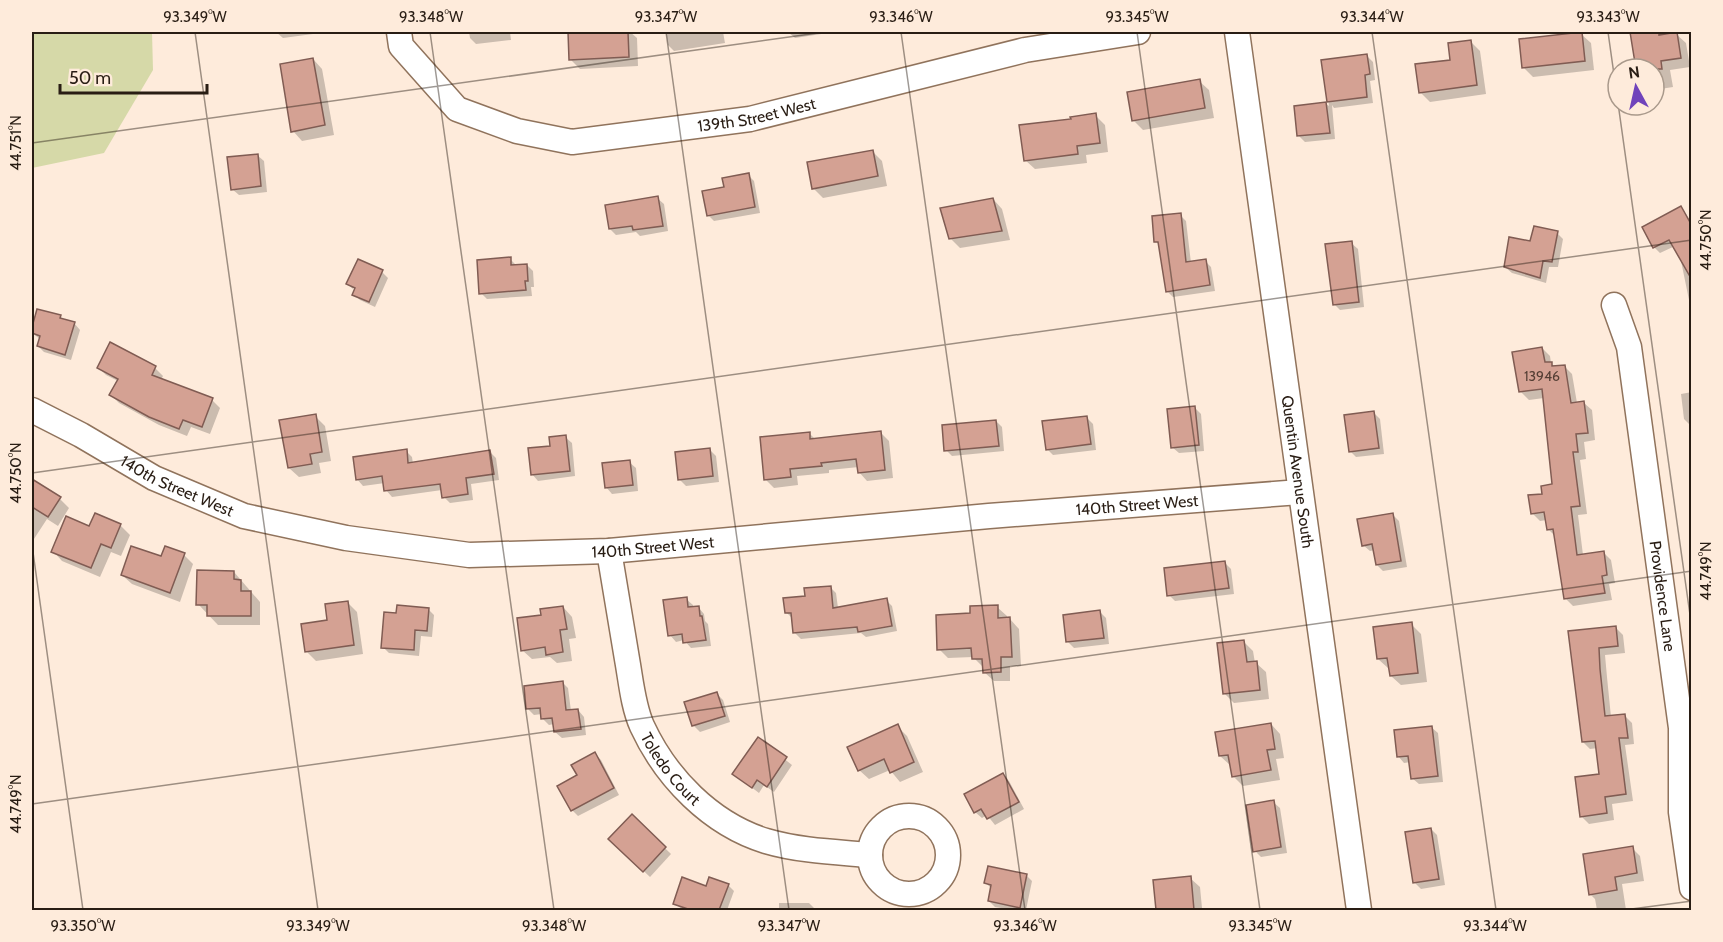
<svg xmlns="http://www.w3.org/2000/svg" width="1723" height="942" font-family="Cabin,sans-serif">
<style>
.water{fill:#d6d9a8}
.shadow{fill:#0003}
.building{fill:#d4a193;stroke:#805c53;stroke-width:1.5}
.lines{fill:none;stroke-linecap:round;stroke-linejoin:round}
.minor-casing{stroke:#90735c;stroke-width:27}
.minor{stroke:#fff;stroke-width:24}
.ticks{fill:none;stroke:#291d14;stroke-width:1.5;stroke-opacity:0.45}
.labels{text-anchor:middle;dominant-baseline:central;stroke-width:5;stroke-linejoin:round;paint-order:stroke}
.number-label{font-size:14px;fill:#543e34}
.street-label{font-size:16px;fill:#291d14;stroke:#feebdb}
.neatline{fill:none;stroke:#291d14;stroke-width:2}
.ticks-label{font-size:15px;text-anchor:middle;fill:#291d14}
</style>
<rect width="100%" height="100%" fill="#feebdb"/>
<!-- water -->
<polygon class="water" points="32,32 152,32 153,70 104,153 32,168"/>
<!-- shadow -->
<g class="shadow">
<polygon points="276,32 312,32 313,34 283,38"/>
<polygon points="469,32 510,32 511,40 476,44 470,38"/>
<polygon points="570,32 630,32 637,38 638,66 580,69 571,60"/>
<polygon points="666,32 723,32 725,43 674,51 668,45"/>
<polygon points="788,32 828,32 828,33 795,38"/>
<polygon points="1631,32 1662,32 1666,35 1676,34 1686,43 1690,67 1670,70 1673,87 1654,90 1654,69 1637,69"/>
<polygon points="1581,34 1591,43 1594,70 1533,77 1523,67"/>
<polygon points="1470,41 1480,51 1486,94 1430,102 1420,92"/>
<polygon points="1366,55 1373,62 1375,80 1370,81 1373,103 1334,108 1332,105 1335,139 1305,142 1299,136 1326,104 1329,106 1323,61"/>
<polygon points="313,59 322,69 334,135 302,141 293,131"/>
<polygon points="1199,81 1209,90 1214,118 1143,130 1133,120"/>
<polygon points="1095,115 1105,125 1108,152 1086,155 1087,163 1035,169 1025,160 1072,120"/>
<polygon points="873,152 882,161 887,186 823,198 813,188"/>
<polygon points="257,155 264,161 267,192 239,195 232,189"/>
<polygon points="748,175 754,181 760,213 714,221 708,215 726,188"/>
<polygon points="657,198 664,204 668,231 640,236 636,232 616,235 610,229"/>
<polygon points="993,199 1002,209 1010,240 960,248 950,238"/>
<polygon points="1680,208 1686,214 1692,223 1692,303 1689,300 1680,256 1675,246 1660,253 1654,247"/>
<polygon points="1180,215 1186,221 1191,263 1205,261 1211,267 1215,291 1173,297 1167,291 1160,246 1156,241"/>
<polygon points="1557,233 1563,239 1558,267 1549,267 1546,283 1512,273 1505,267 1532,243"/>
<polygon points="1351,243 1358,249 1364,307 1340,310 1334,304"/>
<polygon points="510,259 517,266 527,265 533,271 534,287 531,287 532,296 487,299 481,293"/>
<polygon points="382,272 388,278 375,307 360,300 354,294 356,290 354,289 361,292 353,285 353,289 348,284"/>
<polygon points="38,311 60,317 64,320 74,323 80,330 71,360 44,352 38,346 40,339 32,333"/>
<polygon points="111,344 155,368 163,376 161,380 212,400 220,408 210,434 191,427 187,436 159,425 119,403 111,395 118,381 106,375 98,367"/>
<polygon points="1542,348 1550,356 1551,363 1555,367 1564,366 1572,374 1577,403 1584,403 1592,410 1595,440 1584,442 1586,459 1580,460 1587,514 1578,515 1583,555 1603,552 1611,560 1615,583 1609,584 1612,600 1573,606 1565,598 1556,537 1548,529 1547,520 1540,521 1532,513 1543,495 1554,485 1544,398 1529,400 1521,392"/>
<polygon points="1692,392 1692,427 1684,419 1681,394"/>
<polygon points="1194,407 1201,414 1204,451 1179,453 1172,447"/>
<polygon points="1374,413 1380,419 1384,454 1356,457 1350,451"/>
<polygon points="315,416 325,426 331,461 319,463 321,473 299,477 289,468"/>
<polygon points="1087,418 1093,424 1096,450 1053,455 1047,449"/>
<polygon points="996,421 1002,427 1004,451 952,456 946,450"/>
<polygon points="809,433 816,440 881,433 889,441 893,478 867,481 859,472 859,467 829,470 829,473 797,476 798,485 774,488 766,480"/>
<polygon points="565,437 572,443 575,476 538,481 532,474 552,447"/>
<polygon points="710,450 716,456 719,482 686,486 679,479"/>
<polygon points="406,451 412,457 413,464 490,452 496,458 499,480 471,484 473,500 450,503 444,497 442,490 392,497 386,490 385,483 363,486 357,479"/>
<polygon points="629,462 636,468 638,491 612,494 606,487"/>
<polygon points="32,481 60,499 69,508 58,526 47,519 32,542"/>
<polygon points="1393,515 1399,521 1407,567 1383,571 1377,565 1375,550 1370,551 1363,545"/>
<polygon points="120,525 130,535 121,556 111,552 100,577 62,561 53,551 90,528"/>
<polygon points="184,555 193,564 180,602 132,584 122,575 162,558"/>
<polygon points="1225,563 1231,569 1234,594 1175,601 1169,595"/>
<polygon points="234,572 260,602 260,625 218,625 198,604"/>
<polygon points="830,587 836,593 838,608 886,600 892,606 897,631 866,637 861,633 801,639 794,632 793,619 786,612"/>
<polygon points="686,599 693,605 693,608 698,607 704,614 705,621 708,624 711,646 691,648 684,640 676,642 670,635"/>
<polygon points="347,602 357,612 363,654 316,661 306,651 329,622"/>
<polygon points="563,607 572,617 576,638 569,639 572,661 557,663 550,657 532,659 522,650 543,616"/>
<polygon points="997,607 1007,616 1007,619 1010,619 1019,629 1021,666 1010,666 1010,681 994,681 984,672 984,668 973,657 948,658 939,649 972,615"/>
<polygon points="428,609 434,615 432,637 421,636 419,656 389,653 383,647 398,615"/>
<polygon points="1100,612 1106,618 1109,644 1074,648 1068,642"/>
<polygon points="1411,624 1421,634 1427,682 1401,685 1391,676 1390,668 1388,668 1378,659"/>
<polygon points="1615,627 1623,635 1625,653 1605,655 1607,677 1611,717 1625,716 1632,723 1634,744 1625,745 1633,801 1612,804 1614,820 1589,824 1581,816 1601,776 1598,748 1590,749 1583,742 1570,633"/>
<polygon points="1244,642 1253,651 1255,663 1256,663 1266,672 1269,699 1234,703 1224,693"/>
<polygon points="562,682 568,688 571,711 578,710 584,717 586,735 562,738 555,732 554,724 549,725 542,718 542,714 534,715 528,709"/>
<polygon points="716,693 723,700 730,722 700,732 693,725"/>
<polygon points="1271,724 1280,734 1284,758 1276,759 1280,780 1243,786 1233,776 1230,765 1220,756"/>
<polygon points="897,726 907,736 923,772 900,782 890,770 869,779 859,770"/>
<polygon points="1431,727 1438,733 1443,782 1419,784 1412,778 1411,762 1404,763 1398,756"/>
<polygon points="759,739 792,765 774,792 764,785 759,793 734,774"/>
<polygon points="595,754 601,760 619,795 578,816 572,810 579,776"/>
<polygon points="1003,775 1009,781 1024,809 995,825 987,815 982,818 975,812"/>
<polygon points="1273,802 1280,808 1287,853 1261,857 1255,851"/>
<polygon points="632,816 671,854 650,877 610,839"/>
<polygon points="1431,829 1437,835 1445,885 1421,889 1415,883"/>
<polygon points="1632,848 1640,856 1644,881 1622,884 1626,910 1597,910 1595,899 1590,894"/>
<polygon points="1026,875 1032,881 1026,910 1013,910 995,907 989,901 992,889 986,883"/>
<polygon points="1190,878 1200,887 1202,908 1205,910 1158,910 1155,882"/>
<polygon points="728,885 734,891 727,910 683,910 674,903 707,887"/>
<polygon points="779,903 809,903 816,910 779,910"/>
</g>
<!-- building -->
<g class="building">
<polygon points="568,32 628,32 629,57 569,60"/>
<polygon points="1582,32 1585,61 1522,68 1519,39"/>
<polygon points="1630,32 1659,32 1659,35 1677,32 1681,58 1661,61 1662,69 1636,69"/>
<polygon points="1471,40 1477,85 1419,93 1415,64 1450,60 1448,43"/>
<polygon points="1367,54 1370,74 1365,75 1367,97 1327,102 1321,60"/>
<polygon points="313,58 325,125 291,132 280,64"/>
<polygon points="1200,79 1205,108 1132,121 1127,92"/>
<polygon points="1326,102 1330,133 1297,136 1294,106"/>
<polygon points="1096,113 1100,143 1077,146 1078,154 1024,161 1019,125 1071,119 1070,117"/>
<polygon points="873,150 878,176 812,189 807,162"/>
<polygon points="258,154 261,186 231,190 227,157"/>
<polygon points="749,173 755,207 707,216 702,191 724,187 722,178"/>
<polygon points="658,196 663,226 633,230 632,226 609,229 605,205"/>
<polygon points="993,198 1002,231 949,239 940,208"/>
<polygon points="1681,206 1692,226 1692,280 1669,240 1653,248 1642,227"/>
<polygon points="1181,213 1186,262 1206,259 1210,285 1166,292 1158,242 1154,242 1152,216"/>
<polygon points="1534,226 1558,231 1552,262 1543,261 1540,278 1504,267 1509,237 1530,241"/>
<polygon points="1352,241 1359,302 1333,305 1325,244"/>
<polygon points="511,257 511,265 527,264 528,281 525,281 526,290 479,294 477,260"/>
<polygon points="358,259 383,270 369,302 352,295 355,288 346,284"/>
<polygon points="37,309 61,315 60,318 75,322 65,355 37,346 40,336 32,333 32,327"/>
<polygon points="110,342 156,366 152,375 213,398 202,427 183,420 179,429 149,417 109,395 118,379 97,368"/>
<polygon points="1542,347 1545,362 1552,362 1552,366 1565,365 1571,403 1584,401 1588,433 1576,434 1578,452 1573,452 1580,506 1571,507 1577,555 1604,551 1607,575 1602,576 1605,593 1564,599 1553,529 1547,530 1544,512 1531,514 1528,495 1542,494 1541,486 1552,484 1542,389 1519,392 1512,352"/>
<polygon points="1195,406 1199,445 1171,448 1167,409"/>
<polygon points="1374,411 1379,448 1349,452 1344,415"/>
<polygon points="316,414 322,452 310,454 312,464 288,468 279,420"/>
<polygon points="1087,416 1091,444 1046,450 1042,421"/>
<polygon points="996,420 999,446 944,451 942,425"/>
<polygon points="881,431 885,470 858,473 856,459 821,463 822,466 790,469 791,477 764,480 760,437 810,432 810,439"/>
<polygon points="566,435 570,471 531,475 528,448 550,446 549,437"/>
<polygon points="710,448 713,476 678,480 675,452"/>
<polygon points="407,449 408,463 490,450 494,474 466,478 468,494 442,498 440,484 384,491 382,476 356,480 353,457"/>
<polygon points="630,460 633,485 605,488 602,463"/>
<polygon points="32,479 61,497 48,517 32,507"/>
<polygon points="95,513 121,524 111,548 101,544 91,568 51,552 66,516 89,526"/>
<polygon points="1393,513 1401,561 1376,565 1372,544 1362,546 1357,519"/>
<polygon points="131,546 161,556 165,546 185,553 170,593 121,575"/>
<polygon points="1225,561 1229,588 1167,596 1164,568"/>
<polygon points="197,570 234,571 234,579 241,580 241,591 251,591 251,616 207,616 207,605 196,605"/>
<polygon points="831,586 833,608 887,598 892,626 858,632 857,627 793,633 791,613 785,613 783,598 805,596 804,588"/>
<polygon points="687,597 688,607 699,606 700,616 702,616 706,640 683,643 682,634 668,636 663,600"/>
<polygon points="348,601 354,645 305,652 301,624 327,620 325,604"/>
<polygon points="397,605 429,608 427,631 415,630 414,650 381,648 384,612 396,613"/>
<polygon points="998,605 998,618 1010,617 1012,657 1001,657 1001,672 983,673 982,659 972,659 971,648 937,650 936,615 970,613 970,606"/>
<polygon points="563,606 567,629 560,630 563,652 546,655 545,647 521,651 517,618 541,615 540,609"/>
<polygon points="1100,610 1104,638 1066,642 1063,615"/>
<polygon points="1412,622 1418,673 1390,676 1387,658 1377,659 1373,627"/>
<polygon points="1616,626 1618,646 1599,648 1600,669 1605,716 1625,714 1628,738 1619,738 1626,794 1605,797 1607,813 1580,817 1575,777 1599,774 1595,741 1582,742 1568,631"/>
<polygon points="1244,640 1247,662 1257,661 1260,690 1223,694 1217,643"/>
<polygon points="563,681 566,710 578,709 581,729 554,732 552,718 541,719 540,708 526,709 524,686"/>
<polygon points="717,692 725,716 692,726 684,702"/>
<polygon points="1271,723 1275,749 1267,750 1271,770 1232,777 1228,755 1219,756 1215,732"/>
<polygon points="898,724 914,762 890,773 884,759 858,771 847,747"/>
<polygon points="1432,726 1438,776 1411,779 1408,756 1397,757 1394,730"/>
<polygon points="758,737 787,757 767,787 757,780 752,788 732,774"/>
<polygon points="595,752 614,788 571,811 557,786 577,775 571,765"/>
<polygon points="1003,773 1019,802 987,819 981,809 974,813 964,794"/>
<polygon points="1274,800 1281,847 1253,852 1246,805"/>
<polygon points="632,814 666,847 643,872 608,839"/>
<polygon points="1431,828 1439,879 1413,883 1405,832"/>
<polygon points="1633,846 1637,873 1615,877 1617,890 1589,895 1583,854"/>
<polygon points="988,866 1027,874 1020,908 988,901 991,885 984,883"/>
<polygon points="1191,876 1194,910 1156,910 1153,880"/>
<polygon points="682,877 706,886 709,877 729,884 719,910 691,910 673,904"/>
</g>
<g class="lines">
<!-- minor casing -->
<g class="minor-casing">
<g id="minor">
<path id="s1" d="M399 32 401 46 457 109 517 131 572 142 750 119 1025 50 1138 32"/>
<path id="s2" d="M1237 32 1359 910"/>
<path id="s3" d="M1614 305 1629 347 1681 728V812L1692 888"/>
<path id="s4" d="M32 410 81 435 154 478 244 516 346 538 469 555 609 551 989 516 1300 492"/>
<path id="s5" d="M609 551C615 587 621 623 627 659 631 681 633 706 642 726 666 778 711 824 766 841 800 851 836 852 870 855"/>
<circle cx="909" cy="855" r="39"/>
</g>
</g>
<!-- minor -->
<use href="#minor" class="minor"/>
</g>
<!-- ticks -->
<path class="ticks" d="M195 32 318 910M430 32 554 910M666 32 789 910M901 32 1025 910M1137 32 1260 910M1372 32 1496 910M1608 32 1692 629M32 143 825 32M32 473 1692 240M32 545 83 910M32 804 1692 571M1624 910 1692 901"/>
<g class="labels">
<!-- number labels -->
<g class="number-label">
<text x="1542" y="376">13946</text>
</g>
<!-- street labels -->
<g class="street-label">
<text stroke="none"><textPath href="#s1" startOffset="405">139th Street West</textPath></text>
<text stroke="none"><textPath href="#s2" startOffset="444">Quentin Avenue South</textPath></text>
<text stroke="none"><textPath href="#s4" startOffset="164">140th Street West</textPath></text>
<text stroke="none"><textPath href="#s4" startOffset="1136">140th Street West</textPath></text>
<text stroke="none"><textPath href="#s4" startOffset="650">140th Street West</textPath></text>
<text stroke="none"><textPath href="#s3" startOffset="296">Providence Lane</textPath></text>
<text stroke="none"><textPath href="#s5" startOffset="230">Toledo Court</textPath></text>
</g>
</g>
<!-- border -->
<rect width="1723" height="942" fill="none" stroke="#feebdb" stroke-width="66"/>
<!-- north arrow -->
<g transform="translate(1636 87) rotate(352)"><circle r="28" fill="#feebdb" stroke="#a9998b" stroke-width="1.5"/>
<path d="M0-4.5L10 22L0 15L-10 22Z" fill="#7043bb"/>
<text y="-9" font-size="16" font-weight="bold" text-anchor="middle" fill="#291d14">N</text>
</g>
<!-- scale -->
<path d="M60 84v9h147v-9" fill="none" stroke="#291d14" stroke-width="3"/>
<text x="69" y="84" font-size="18" fill="#291d14" stroke="#feebdb" stroke-width="4.5" paint-order="stroke">50 m</text>
<rect x="33" y="33" width="1657" height="876" class="neatline"/>
<g class="ticks-label">
<text x="195" y="22">93.349°W</text>
<text x="431" y="22">93.348°W</text>
<text x="666" y="22">93.347°W</text>
<text x="901" y="22">93.346°W</text>
<text x="1137" y="22">93.345°W</text>
<text x="1372" y="22">93.344°W</text>
<text x="1608" y="22">93.343°W</text>
<text transform="translate(16 143) rotate(-90)" y="5">44.751°N</text>
<text transform="translate(1706 240) rotate(-90)" y="5">44.750°N</text>
<text transform="translate(16 473) rotate(-90)" y="5">44.750°N</text>
<text transform="translate(1706 571) rotate(-90)" y="5">44.749°N</text>
<text transform="translate(16 804) rotate(-90)" y="5">44.749°N</text>
<text x="83" y="931">93.350°W</text>
<text x="318" y="931">93.349°W</text>
<text x="554" y="931">93.348°W</text>
<text x="789" y="931">93.347°W</text>
<text x="1025" y="931">93.346°W</text>
<text x="1260" y="931">93.345°W</text>
<text x="1495" y="931">93.344°W</text>
</g>
</svg>
